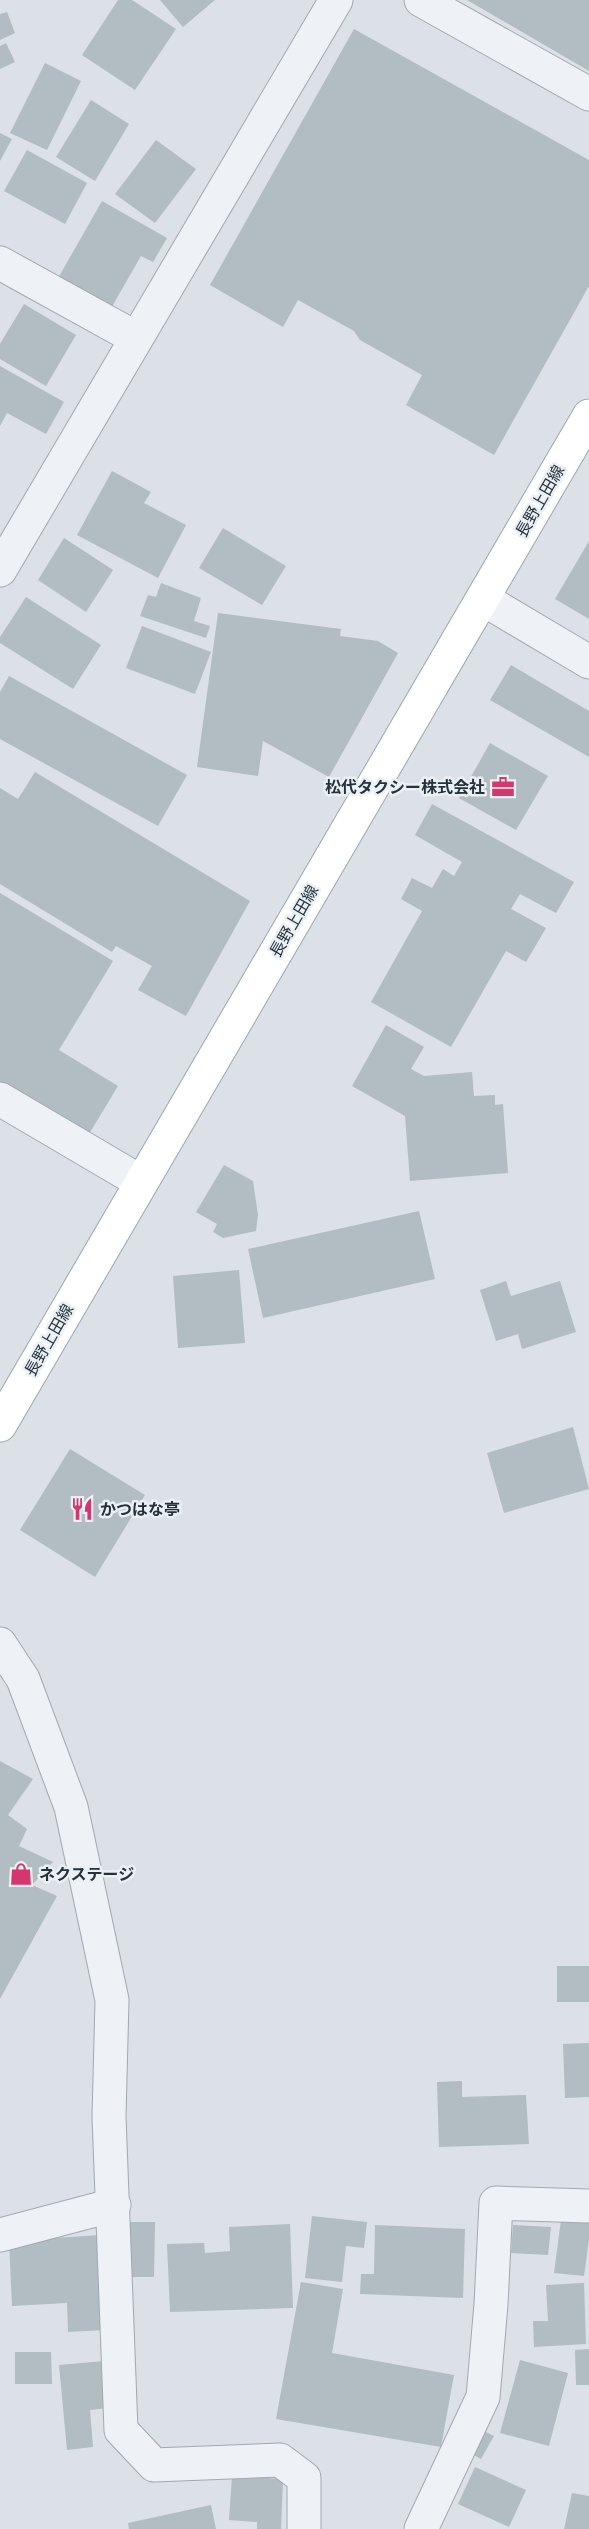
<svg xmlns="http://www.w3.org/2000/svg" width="589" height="2529" font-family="Poppins,'Noto Sans JP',sans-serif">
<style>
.building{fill:#b2bcc3}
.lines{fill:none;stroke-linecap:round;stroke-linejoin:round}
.street-casing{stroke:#a0a9b0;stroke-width:35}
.primary-casing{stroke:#9aa8b3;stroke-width:35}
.street{stroke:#eef1f5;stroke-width:33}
.primary{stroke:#fff;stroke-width:33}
.labels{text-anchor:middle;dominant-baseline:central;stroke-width:5;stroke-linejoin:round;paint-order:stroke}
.street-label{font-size:16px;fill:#24323d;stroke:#eaf0f4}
.poi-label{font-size:16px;font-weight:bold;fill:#24323d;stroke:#eaf0f4;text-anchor:start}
</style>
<rect width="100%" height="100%" fill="#dbe1e6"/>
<!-- building -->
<g class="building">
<polygon points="118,0 132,0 176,29 135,90 82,55"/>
<polygon points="160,0 215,0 183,27"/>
<polygon points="467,0 589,0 589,71"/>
<polygon points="7,12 15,33 0,40 0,14"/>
<polygon points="354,29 589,160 589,286 494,455 406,405 422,375 360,340 354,331 298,300 283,327 210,285"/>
<polygon points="6,43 15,62 0,69 0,46"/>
<polygon points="45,63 81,81 47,150 10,133"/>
<polygon points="91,100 129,124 95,181 56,157"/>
<polygon points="0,133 12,139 0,161"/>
<polygon points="156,140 196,169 155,223 115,194"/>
<polygon points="27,150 87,183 65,224 4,191"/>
<polygon points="102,201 167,238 153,262 141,256 110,310 57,280"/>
<polygon points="24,304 76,335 46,386 0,359 0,344"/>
<polygon points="0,366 64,402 46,434 7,413 0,426"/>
<polygon points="112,471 151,492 144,503 186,525 158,578 77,535"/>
<polygon points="223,528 286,566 262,605 199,568"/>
<polygon points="64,538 113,570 86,612 38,580"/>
<polygon points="589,541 589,619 555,599"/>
<polygon points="161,583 201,598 194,621 210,626 206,638 140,616 148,595 156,597"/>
<polygon points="26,597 101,645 73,689 0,643 0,637"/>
<polygon points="218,613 341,629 340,636 378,641 398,653 329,777 263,741 258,776 197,767"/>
<polygon points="142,626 211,652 195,694 126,668"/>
<polygon points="511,665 589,711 589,757 490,700"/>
<polygon points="9,676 187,775 158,826 0,739 0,692"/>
<polygon points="490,743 548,776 516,830 459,798"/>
<polygon points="35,772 250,901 186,1016 138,990 152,966 116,946 112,952 0,884 0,788 18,799"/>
<polygon points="432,804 574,882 556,913 520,894 511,909 546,928 526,962 506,951 451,1047 371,1002 422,911 401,899 412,878 432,888 443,869 454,876 462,862 415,835"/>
<polygon points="0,893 113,961 59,1050 118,1086 86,1139 0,1086"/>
<polygon points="386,1025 424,1047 411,1069 424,1076 472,1072 474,1096 495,1095 495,1105 503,1104 508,1173 410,1181 405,1116 352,1086"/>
<polygon points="224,1165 253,1181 258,1215 256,1231 223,1238 213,1232 217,1224 196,1212"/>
<polygon points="419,1211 435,1279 263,1318 248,1249"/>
<polygon points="239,1270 245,1343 178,1348 173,1276"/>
<polygon points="506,1281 511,1296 560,1281 576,1332 522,1349 518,1334 496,1341 480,1290"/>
<polygon points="573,1427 589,1489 504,1513 487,1453"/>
<polygon points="70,1449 145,1495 95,1577 20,1530"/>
<polygon points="0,1761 33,1779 8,1815 27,1829 19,1846 53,1862 32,1885 57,1896 0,1999"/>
<rect x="557" y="1966" width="32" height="36"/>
<polygon points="589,2043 589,2097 565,2098 563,2044"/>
<polygon points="462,2081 462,2097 526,2095 529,2144 439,2147 437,2082"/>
<polygon points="562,2212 589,2214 589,2239 584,2276 554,2273"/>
<polygon points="312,2216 367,2222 364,2248 346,2246 342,2282 305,2278"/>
<polygon points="125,2222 155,2222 154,2277 124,2277"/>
<polygon points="290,2224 293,2308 170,2312 167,2244 204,2243 205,2253 230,2251 229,2227"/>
<polygon points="375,2225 465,2229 463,2298 360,2294 361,2274 374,2274"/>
<polygon points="513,2225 551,2227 548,2255 511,2253"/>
<polygon points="100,2235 105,2330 68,2332 67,2303 12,2306 9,2241"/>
<polygon points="301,2282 343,2289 332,2353 454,2375 441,2447 276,2419"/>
<polygon points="584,2283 586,2344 534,2347 533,2321 548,2321 546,2285"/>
<polygon points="589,2349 589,2385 576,2385 575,2350"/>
<polygon points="15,2352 51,2352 52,2384 15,2384"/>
<polygon points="520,2360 568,2373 549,2446 500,2433"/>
<polygon points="104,2361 108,2408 90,2410 93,2447 67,2450 59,2365"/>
<polygon points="482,2430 494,2436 481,2459 470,2453"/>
<polygon points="475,2467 526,2490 509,2527 458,2504"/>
<polygon points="232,2476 283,2479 281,2529 257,2529 257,2522 229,2520"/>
<polygon points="572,2493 589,2496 589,2529 564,2529"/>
<polygon points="211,2505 216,2529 129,2529 128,2523"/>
</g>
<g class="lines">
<!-- street casing -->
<g class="street-casing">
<g id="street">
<polyline points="421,0 589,94"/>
<polyline points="0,263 136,338"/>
<polyline points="0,570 336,0"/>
<polyline points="483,599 589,662"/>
<polyline points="0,1099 141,1182"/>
<polyline points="0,1644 23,1679 71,1807 112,2000 109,2117 121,2430 154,2465 280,2460 304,2478 304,2529"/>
<polyline points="0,2235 114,2205"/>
<polyline points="421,2529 483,2397 491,2304 496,2203 589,2206"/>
</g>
</g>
<!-- primary casing -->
<g class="primary-casing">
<polyline id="primary" points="0,1425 589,416"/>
</g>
<!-- street -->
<use href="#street" class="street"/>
<!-- primary -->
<use href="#primary" class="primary"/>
</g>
<!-- icons -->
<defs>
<g id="office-bare" transform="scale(1.8)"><path d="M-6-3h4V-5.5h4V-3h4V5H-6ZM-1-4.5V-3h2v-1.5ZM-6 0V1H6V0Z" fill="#d4376b" stroke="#eaf0f4" stroke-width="2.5" paint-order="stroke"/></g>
<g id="restaurant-bare" transform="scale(1.8)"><path d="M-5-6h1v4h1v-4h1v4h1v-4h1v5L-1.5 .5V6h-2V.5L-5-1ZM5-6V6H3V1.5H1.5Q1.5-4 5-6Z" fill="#d4376b" stroke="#eaf0f4" stroke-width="2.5" paint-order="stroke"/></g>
<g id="shop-bare" transform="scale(1.8)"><path d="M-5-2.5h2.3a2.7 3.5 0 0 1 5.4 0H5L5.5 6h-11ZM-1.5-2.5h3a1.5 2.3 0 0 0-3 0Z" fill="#d4376b" stroke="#eaf0f4" stroke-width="2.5" paint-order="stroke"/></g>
</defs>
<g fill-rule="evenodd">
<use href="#office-bare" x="503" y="787"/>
<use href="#restaurant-bare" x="82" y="1509"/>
<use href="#shop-bare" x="21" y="1874"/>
</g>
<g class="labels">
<!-- street labels -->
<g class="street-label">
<text transform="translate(540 501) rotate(-60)">長野上田線</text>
<text transform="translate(294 921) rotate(-60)">長野上田線</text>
<text transform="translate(49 1340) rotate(-60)">長野上田線</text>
</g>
<!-- poi labels -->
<g class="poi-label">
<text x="485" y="787" text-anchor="end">松代タクシー株式会社</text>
<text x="100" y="1509">かつはな亭</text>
<text x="39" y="1874">ネクステージ</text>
</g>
</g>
</svg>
